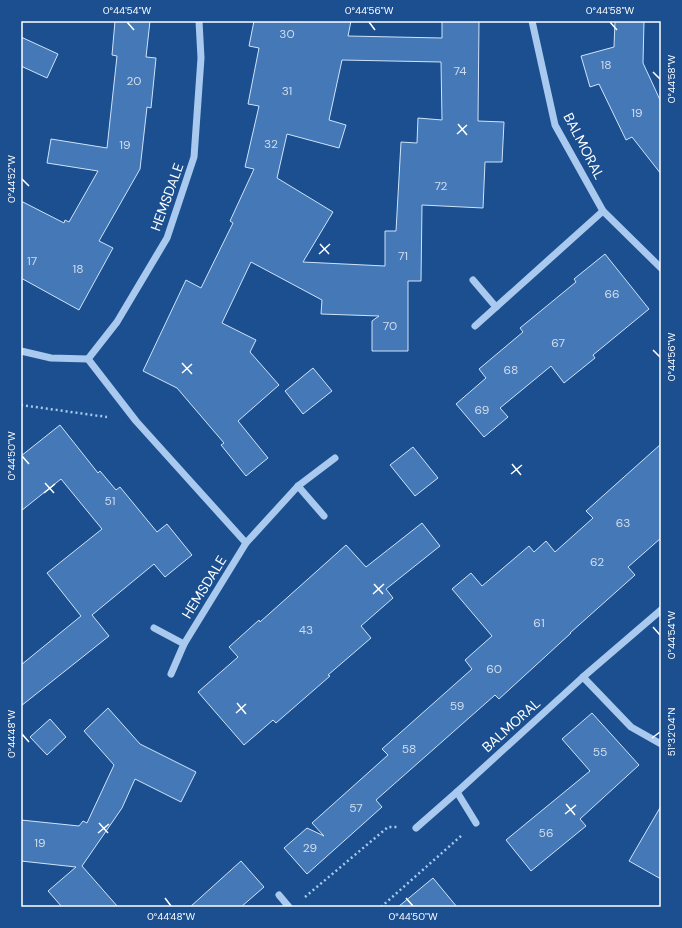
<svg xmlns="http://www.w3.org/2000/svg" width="682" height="928" font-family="'DM Sans',sans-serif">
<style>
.building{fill:#4478b7;stroke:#cfe3fa;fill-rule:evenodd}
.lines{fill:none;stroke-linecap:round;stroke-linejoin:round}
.path{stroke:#a9c9ee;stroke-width:2.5;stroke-dasharray:2 3;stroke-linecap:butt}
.minor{stroke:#a9c9ee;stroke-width:7}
.ticks{fill:none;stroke:#fff;stroke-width:1.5}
.labels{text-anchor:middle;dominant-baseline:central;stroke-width:3;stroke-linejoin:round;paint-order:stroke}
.number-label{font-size:12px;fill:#d0dded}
.street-label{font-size:14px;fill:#fff;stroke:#1b4f8f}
.neatline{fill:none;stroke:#fff;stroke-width:1.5}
.ticks-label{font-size:10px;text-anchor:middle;fill:#fff}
</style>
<rect width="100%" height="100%" fill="#1b4f8f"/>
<!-- building -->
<g class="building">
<polygon points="115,21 150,21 146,57 156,58 151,108 147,107 140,169 99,241 113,248 79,310 21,278 21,201 64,223 65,220 69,222 98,171 47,163 51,139 107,148 117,56 112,55"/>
<path d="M254 21H351L348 36 442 38V21H479L478 121 504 122 502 162H485L483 208 422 205 421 281H408V351H372V321L379 316 321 314 322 300 251 262 222 323 256 340 250 352 279 385 238 421 268 458 246 476 221 445 224 443 177 388 143 371 186 280 201 288 233 223 230 221 254 169 245 167 259 106 248 104 259 48 249 46ZM342 60 441 62 442 120 418 118 417 143 401 142 396 231H385V266L303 262 333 212 277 178 287 134 339 148 346 125 329 120Z"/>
<polygon points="615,21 644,21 643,63 661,102 661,174 632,137 626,140 599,84 590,87 581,56 614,47"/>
<polygon points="21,37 58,54 47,78 21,66"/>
<polygon points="605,254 649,309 593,355 595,358 564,383 551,366 500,408 508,417 484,437 456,404 486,378 479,369 523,332 520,328 576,282 574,279"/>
<polygon points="313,368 332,391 303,414 285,391"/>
<polygon points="60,425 98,473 100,471 116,490 120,487 157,532 167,524 192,555 165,577 154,564 92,615 109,636 21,706 21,665 81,616 47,573 102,529 61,479 21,511 21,456"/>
<polygon points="661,444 661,538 628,567 635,575 570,633 571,633 499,699 495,695 376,800 382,807 307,874 284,848 307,828 324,836 312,823 388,755 382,749 472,669 465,660 492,636 452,589 471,573 482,586 529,546 534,552 546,541 555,552 593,518 586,511"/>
<polygon points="413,447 438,478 415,496 390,465"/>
<polygon points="422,523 440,546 386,589 393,598 361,626 371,638 328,675 330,676 276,723 273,720 244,745 198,692 238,657 229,647 259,620 260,622 346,545 366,567"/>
<polygon points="108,708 140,744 196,772 181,802 135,779 122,808 82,866 118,907 62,907 48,891 76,867 21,861 21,820 79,826 83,821 87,823 114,765 84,731"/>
<polygon points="592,713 639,765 580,819 586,826 531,871 506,840 590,771 562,739"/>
<polygon points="50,719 66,737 47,755 30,737"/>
<polygon points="661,806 661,879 629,861"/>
<polygon points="241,861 264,887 241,907 190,907"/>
<polygon points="433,878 457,907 398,907"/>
</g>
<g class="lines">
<!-- path -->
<g class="path">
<polyline points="21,405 107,417"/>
<polyline points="305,897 388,827 397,827"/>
<polyline points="381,907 461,836"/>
</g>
<!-- minor -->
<g class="minor">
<polyline points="532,21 555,125 603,211 661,268"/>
<polyline points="473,280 496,307"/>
<polyline points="475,326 603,211"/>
<polyline points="21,351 51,358 88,359 117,322 167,238 194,157 201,58 199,21"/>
<polyline points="88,359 136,421 246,543 298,486 335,458"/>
<polyline points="298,486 324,516"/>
<polyline points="154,628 184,644"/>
<polyline points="171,674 184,644 246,543"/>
<polyline points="583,677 631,727 661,744"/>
<polyline points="457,792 476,823"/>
<polyline points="416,828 457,792 583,677 661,610"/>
<polyline points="279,895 289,907"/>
</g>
</g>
<!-- ticks -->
<path class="ticks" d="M127 22 134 30M369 22 375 30M610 22 617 30M653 72 660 79M458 124 467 135M457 134 467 125M22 179 29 186M320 244 329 254M319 254 330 244M653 350 660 357M182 363 192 374M182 373 192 364M22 456 29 464M512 464 521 475M511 474 522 465M45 483 54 493M44 493 55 484M374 584 383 594M373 594 384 584M653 627 660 635M237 703 246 714M236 713 246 704M22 734 29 742M652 738 660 732M566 804 575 815M565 814 576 805M99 823 108 833M98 833 109 824M165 898 171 906M406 898 413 906"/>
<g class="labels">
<!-- number labels -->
<g class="number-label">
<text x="287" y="34">30</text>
<text x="606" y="65">18</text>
<text x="460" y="71">74</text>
<text x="134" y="81">20</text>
<text x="287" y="91">31</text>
<text x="637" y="113">19</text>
<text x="271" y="144">32</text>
<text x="125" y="145">19</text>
<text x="441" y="186">72</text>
<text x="403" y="256">71</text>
<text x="32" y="261">17</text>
<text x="78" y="269">18</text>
<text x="612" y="294">66</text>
<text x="390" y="326">70</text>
<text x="558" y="343">67</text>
<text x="511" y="370">68</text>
<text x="482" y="410">69</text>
<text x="110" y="501">51</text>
<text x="623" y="523">63</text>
<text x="597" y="562">62</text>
<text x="539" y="623">61</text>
<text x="306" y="630">43</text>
<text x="494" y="669">60</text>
<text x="457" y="706">59</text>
<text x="409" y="749">58</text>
<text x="600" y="752">55</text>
<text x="356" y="808">57</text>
<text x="546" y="833">56</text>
<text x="40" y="843">19</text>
<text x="310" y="848">29</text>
</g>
<!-- street labels -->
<g class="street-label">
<text transform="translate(584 146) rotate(63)">BALMORAL</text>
<text transform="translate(167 197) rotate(-70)">HEMSDALE</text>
<text transform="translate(204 587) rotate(-58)">HEMSDALE</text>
<text transform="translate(511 725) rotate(-42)">BALMORAL</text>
</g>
</g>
<!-- border -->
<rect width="682" height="928" fill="none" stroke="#1b4f8f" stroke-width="44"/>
<rect x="22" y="22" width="638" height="884" class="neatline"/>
<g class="ticks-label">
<text x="127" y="14">0°44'54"W</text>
<text x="369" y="14">0°44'56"W</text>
<text x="610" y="14">0°44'58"W</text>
<text transform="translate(671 79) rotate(-90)" y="4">0°44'58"W</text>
<text transform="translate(11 179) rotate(-90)" y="4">0°44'52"W</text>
<text transform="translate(671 357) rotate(-90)" y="4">0°44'56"W</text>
<text transform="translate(11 456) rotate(-90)" y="4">0°44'50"W</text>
<text transform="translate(671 635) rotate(-90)" y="4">0°44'54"W</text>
<text transform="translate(671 732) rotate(-90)" y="4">51°32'04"N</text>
<text transform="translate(11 734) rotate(-90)" y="4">0°44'48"W</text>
<text x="171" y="920">0°44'48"W</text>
<text x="413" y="920">0°44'50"W</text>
</g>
</svg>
